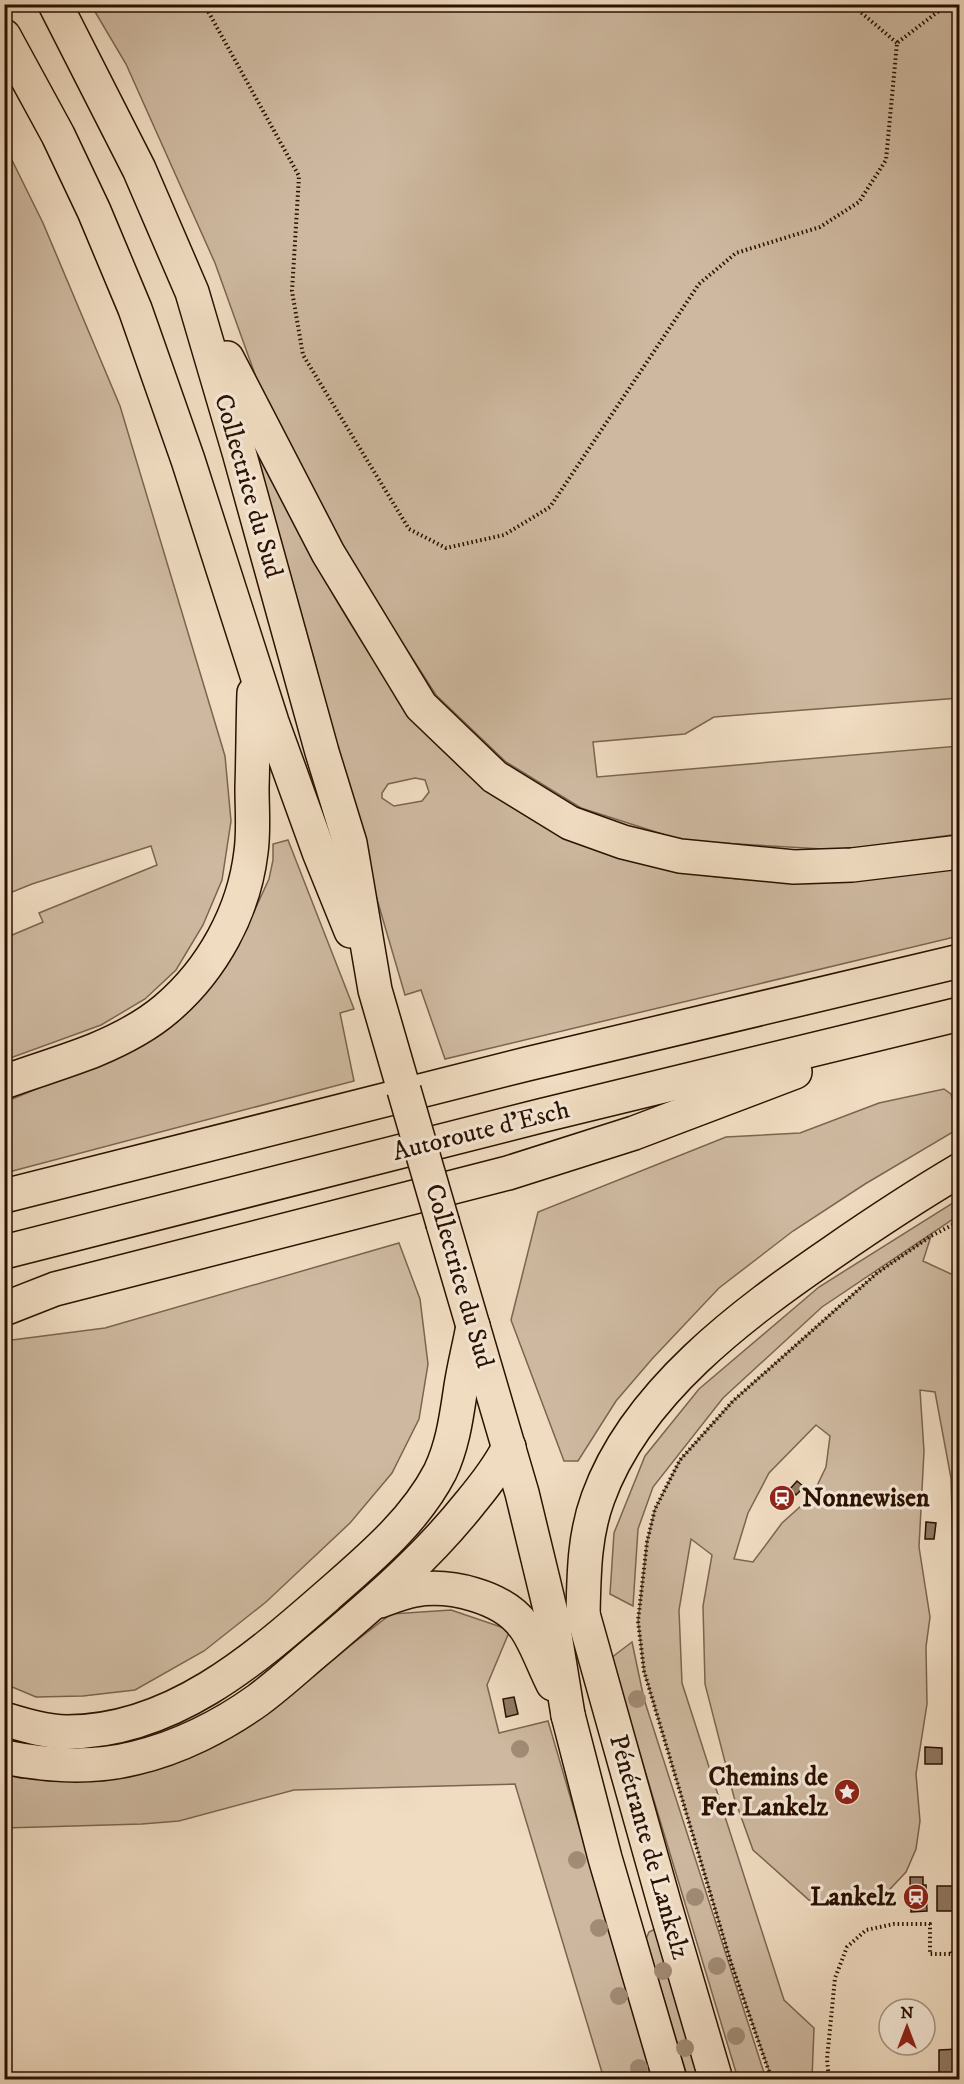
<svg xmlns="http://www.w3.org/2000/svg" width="964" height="2084" font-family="'IM FELL DW Pica',serif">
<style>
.green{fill:#ceb9a0;stroke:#7c6450;stroke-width:1.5;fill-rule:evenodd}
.building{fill:#917a64;stroke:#2a1000;stroke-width:1.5}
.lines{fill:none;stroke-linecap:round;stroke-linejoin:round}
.major-casing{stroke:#2a1000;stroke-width:36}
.highway-casing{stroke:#2a1000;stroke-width:36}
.path{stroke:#2a1000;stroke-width:4;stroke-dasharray:1.5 3;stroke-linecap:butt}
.major{stroke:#f0dcc1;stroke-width:33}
.highway{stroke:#f0dcc1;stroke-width:33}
.highway-bridge-casing{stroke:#2a1000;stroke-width:36;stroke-linecap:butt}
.highway-bridge{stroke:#f0dcc1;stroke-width:33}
.tree{fill:#a28c76}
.labels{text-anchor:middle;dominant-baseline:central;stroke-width:6;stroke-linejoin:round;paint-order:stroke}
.street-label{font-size:26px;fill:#2a1000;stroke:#f5e8d7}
.poi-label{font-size:26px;font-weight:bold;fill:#2a1000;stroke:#f5e8d7;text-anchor:end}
</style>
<rect width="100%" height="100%" fill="#f0dcc1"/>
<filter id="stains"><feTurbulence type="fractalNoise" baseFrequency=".00333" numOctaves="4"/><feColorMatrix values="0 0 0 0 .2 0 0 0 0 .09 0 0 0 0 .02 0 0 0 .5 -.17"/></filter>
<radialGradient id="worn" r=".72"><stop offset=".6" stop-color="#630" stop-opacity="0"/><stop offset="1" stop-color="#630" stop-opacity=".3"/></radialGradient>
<!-- green -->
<g class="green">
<polygon points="91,5 959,5 959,698 714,717 685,734 593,742 597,777 959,746 959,834 840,850 684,841 581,808 506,762 436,695 342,549 262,394 215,263 126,64"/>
<polygon points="5,146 43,223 120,406 225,756 231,821 222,880 203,925 176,970 145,999 101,1025 5,1060 5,938 43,922 39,913 157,865 151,846 32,884 5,895"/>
<path d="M259 456C304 545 351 634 412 714L673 871C730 880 788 884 846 881 884 879 922 873 959 868V936L445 1059 421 990 405 995 348 800 316 666 257 457ZM415 778 425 780 429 792 422 801 394 806 382 798V793L388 784Z"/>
<polygon points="288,840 354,1009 340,1013 354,1081 5,1173 5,1102 62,1078 244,933 269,879 273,860 273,844"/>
<polygon points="944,1089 951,1094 959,1125 953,1132 865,1184 793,1231 719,1288 652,1359 616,1401 578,1461 564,1461 511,1320 538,1212 726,1137 800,1133 879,1103"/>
<polygon points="959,1199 959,1215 822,1307 723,1398 653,1487 638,1529 633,1606 610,1594 614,1533 645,1456 699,1389 819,1287"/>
<path d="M931 1236 923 1261 951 1274 959 1272V1580L954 1591 951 1478 935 1392 920 1390 924 1451 919 1547 930 1617 926 1647 927 1704 916 1774 920 1821 916 1849 906 1872 876 1904H818L809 1900 753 1850 734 1797 705 1684 703 1606 712 1555 691 1539 679 1610 682 1683 784 2000 814 2028 812 2079H772L731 1962 644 1671 638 1621 647 1542 655 1509 680 1460 733 1401 877 1273ZM816 1425 830 1436 826 1467 812 1496 782 1523 753 1562 734 1559 748 1513 769 1473Z"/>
<polygon points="399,1243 420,1299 428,1364 419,1419 392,1473 350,1523 266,1602 204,1651 135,1690 83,1696 36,1697 5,1684 5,1344 12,1340 105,1328"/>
<polygon points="451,1610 510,1630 487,1685 499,1733 548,1721 653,2079 604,2079 515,1784 294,1790 179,1821 142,1824 5,1828 4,1773 20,1778 85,1781 162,1768 252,1721 391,1614"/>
<polygon points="632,1642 644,1699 766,2079 738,2079 611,1658"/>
<polygon points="655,1929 703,2079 688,2079 646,1939 649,1932"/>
</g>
<!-- building -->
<g class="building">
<polygon points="797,1481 804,1487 796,1495 790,1489"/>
<polygon points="926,1522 936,1523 934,1539 925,1539"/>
<polygon points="514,1697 518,1714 506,1717 503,1699"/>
<polygon points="925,1747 942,1748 942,1764 925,1764"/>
<polygon points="910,1877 923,1877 923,1885 926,1885 927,1911 911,1912"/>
<polygon points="937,1886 957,1886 958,1911 937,1911"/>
<polygon points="958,2049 960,2080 939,2080 939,2050"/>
</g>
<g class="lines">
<!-- major casing -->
<g class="major-casing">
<g id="major">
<polyline points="583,1614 665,1906 716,2080"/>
<polyline points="568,1715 605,1858 670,2080"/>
</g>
</g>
<!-- highway casing -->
<g class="highway-casing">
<g id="highway">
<polyline points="55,4 139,169 192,292 239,452 322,752 350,843 375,990 404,1090"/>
<polyline points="4,36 58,135 94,211 135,309 188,460 272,722 319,852 351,931"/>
<polyline points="227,358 328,553 421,706 495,777 570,823 623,842 680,856 794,867 852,865 960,852"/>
<path d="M4 1082C34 1071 65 1062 95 1050 119 1040 146 1026 166 1009 212 970 244 912 251 852 254 831 252 810 252 788 253 756 253 724 254 693"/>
<polyline points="4,1196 527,1064 960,961"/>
<polyline points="443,1224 522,1493 552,1617 568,1715"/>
<polyline points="4,1252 540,1116 960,1014"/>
<polyline points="4,1309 55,1289 508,1173 634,1133 795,1072"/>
<path d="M380 1601C391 1597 403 1592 415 1590 449 1584 502 1596 524 1626 535 1640 544 1667 553 1684"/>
<path d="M583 1614C584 1574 584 1536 598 1498 636 1392 744 1313 833 1252 875 1223 916 1196 960 1170"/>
<path d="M4 1719C24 1725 46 1732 67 1732 171 1732 254 1660 327 1596 369 1559 414 1522 440 1472 452 1447 456 1420 460 1393 463 1370 469 1348 473 1326"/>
<path d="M4 1757C48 1766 92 1769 135 1758 178 1748 222 1726 258 1700 281 1683 302 1663 324 1645 376 1601 428 1556 470 1503 485 1485 499 1467 509 1447"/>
</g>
</g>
<!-- path -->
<g class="path">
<polyline points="204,4 299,176 292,291 303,355 409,529 446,548 504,535 550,507 699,284 736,253 820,227 859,202 886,160 897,43 948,4"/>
<polyline points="851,4 897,43"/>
<polyline points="772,2080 731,1963 644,1671 638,1621 647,1542 655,1509 680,1460 733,1401 877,1273 931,1236 960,1221"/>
<polyline points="829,2080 827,2059 835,1978 847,1947 866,1930 894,1924 930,1924 930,1954 952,1954 951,1949"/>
</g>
<!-- major -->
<use href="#major" class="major"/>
<!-- highway -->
<use href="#highway" class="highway"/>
<!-- highway-bridge casing -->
<g class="highway-bridge-casing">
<polyline id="highway-bridge" points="404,1090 443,1224"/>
</g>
<!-- highway-bridge -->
<use href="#highway-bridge" class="highway-bridge"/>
</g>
<!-- trees -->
<g class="tree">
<circle cx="637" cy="1699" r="9"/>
<circle cx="520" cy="1749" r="9"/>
<circle cx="577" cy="1860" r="9"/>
<circle cx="695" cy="1897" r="9"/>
<circle cx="599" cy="1928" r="9"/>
<circle cx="717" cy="1966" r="9"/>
<circle cx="663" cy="1971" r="9"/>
<circle cx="619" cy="1996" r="9"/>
<circle cx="736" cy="2036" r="9"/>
<circle cx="685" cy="2048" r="9"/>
<circle cx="639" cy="2068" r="9"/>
</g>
<!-- icons -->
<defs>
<g id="station-disc" transform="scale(1.35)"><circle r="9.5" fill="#8f2418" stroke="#f5e8d7"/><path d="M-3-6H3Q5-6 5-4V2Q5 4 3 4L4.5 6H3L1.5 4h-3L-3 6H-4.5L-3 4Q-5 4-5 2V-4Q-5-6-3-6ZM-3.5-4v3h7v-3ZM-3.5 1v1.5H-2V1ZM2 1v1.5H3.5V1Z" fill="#fff"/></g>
<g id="sight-disc" transform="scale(1.35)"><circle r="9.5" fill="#8f2418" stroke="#f5e8d7"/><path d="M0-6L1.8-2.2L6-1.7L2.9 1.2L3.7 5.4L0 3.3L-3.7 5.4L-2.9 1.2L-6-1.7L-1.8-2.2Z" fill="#fff"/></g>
</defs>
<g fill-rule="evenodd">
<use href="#station-disc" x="782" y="1498"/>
<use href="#sight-disc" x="847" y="1792"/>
<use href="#station-disc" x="916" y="1897"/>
</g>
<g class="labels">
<!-- street labels -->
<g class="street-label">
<text transform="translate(248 486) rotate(74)">Collectrice du Sud</text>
<text transform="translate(481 1131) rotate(-14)">Autoroute d'Esch</text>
<text transform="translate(459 1276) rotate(74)">Collectrice du Sud</text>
<text transform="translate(649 1847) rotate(74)">Pénétrante de Lankelz</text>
</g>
<!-- poi labels -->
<g class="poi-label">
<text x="802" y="1498" text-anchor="start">Nonnewisen</text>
<text x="828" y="1777">Chemins de<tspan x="828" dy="30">Fer Lankelz</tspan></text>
<text x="896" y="1897">Lankelz</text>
</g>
</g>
<!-- margin -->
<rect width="964" height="2084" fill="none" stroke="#f0dcc1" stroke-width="24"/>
<rect x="6" y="6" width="952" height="2072" fill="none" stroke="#2a1000" stroke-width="3"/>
<rect x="12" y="12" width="940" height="2060" fill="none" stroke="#2a1000" stroke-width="1.5"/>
<!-- north arrow -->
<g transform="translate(907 2027)"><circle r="28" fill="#f5e8d7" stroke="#a49281" stroke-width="1.5"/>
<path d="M0-4.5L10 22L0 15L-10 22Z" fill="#8f2418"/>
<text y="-9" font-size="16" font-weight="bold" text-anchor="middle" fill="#2a1000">N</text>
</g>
<rect width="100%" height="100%" filter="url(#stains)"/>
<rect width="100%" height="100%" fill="url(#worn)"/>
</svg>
